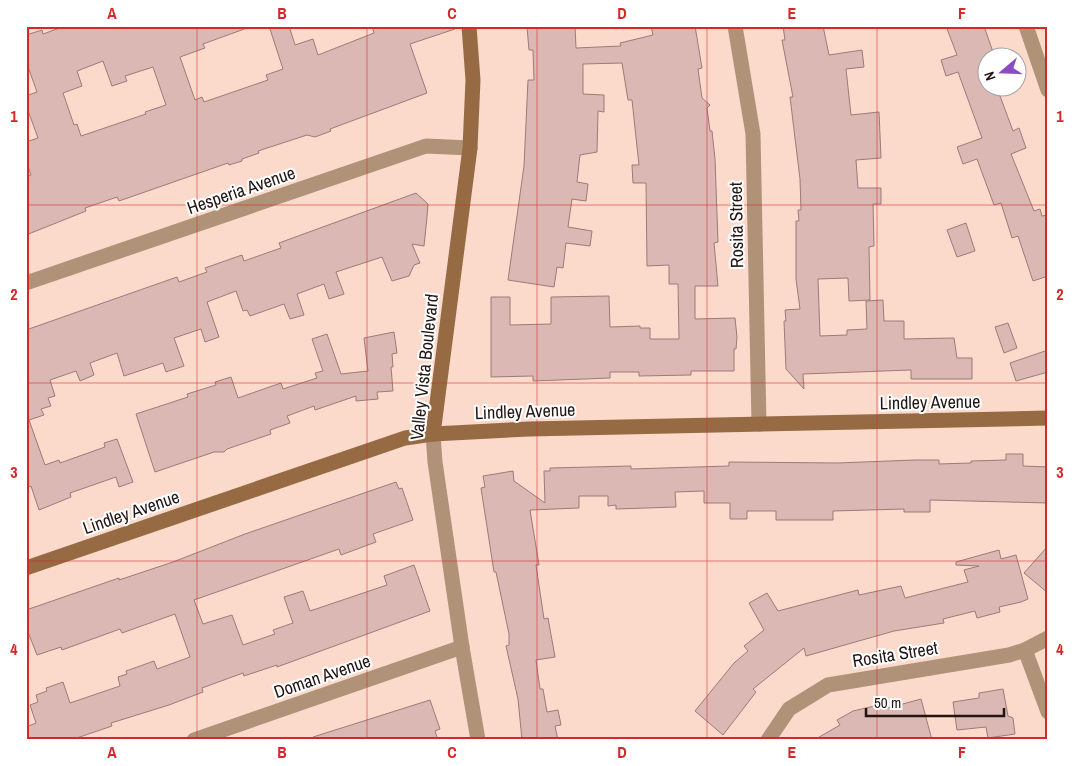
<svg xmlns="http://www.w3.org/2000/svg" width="1074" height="766" font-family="'Archivo Narrow',sans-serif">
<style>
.building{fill:#dbb8b4;stroke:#9c7b78;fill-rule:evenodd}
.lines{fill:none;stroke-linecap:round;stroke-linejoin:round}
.street{stroke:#b09278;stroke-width:15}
.secondary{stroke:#966b43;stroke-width:15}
.grid{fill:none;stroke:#d62828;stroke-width:1;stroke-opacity:0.55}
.labels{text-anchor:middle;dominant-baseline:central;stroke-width:4;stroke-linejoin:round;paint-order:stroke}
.street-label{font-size:18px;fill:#211612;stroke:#fff}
.neatline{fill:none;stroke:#d62828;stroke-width:2}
.grid-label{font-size:16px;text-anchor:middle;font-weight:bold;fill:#d62828}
</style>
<rect width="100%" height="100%" fill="#fbdacc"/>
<!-- building -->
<g class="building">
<path d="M65 26H247V28L203 44 205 48 180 57 195 100 202 97 204 102 268 80 266 75 283 69 269 26H289L295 45 313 39 318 55 374 33 372 26H455V29L410 44 427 93 330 129 331 131 315 137 307 135 258 151 259 153 242 159V161L229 165 228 163 119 201 117 197 85 208 86 211 26 235V177L31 175 26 161V142L38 138 26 105V96L37 92 26 61V35L42 30 43 34ZM103 61 112 86 127 81 125 76 153 67 166 105 145 112 146 114 81 136 77 124 74 125 63 93 82 86 77 71Z"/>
<polygon points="575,26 576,48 621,46 620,43 653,35 651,26 695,26 702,68 698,69 702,98 710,105 707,108 710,131 712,131 715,159 718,242 714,243 718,286 695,286 695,319 735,318 737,337 736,349 734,349 734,371 691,371 691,375 639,376 639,372 610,372 610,378 533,381 533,376 491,377 491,297 510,297 510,325 551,324 551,297 609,296 610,327 640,326 640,328 650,328 650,339 679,339 678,284 669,284 669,265 647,266 646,183 633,183 632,165 639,165 632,100 628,100 622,63 583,64 583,94 604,95 604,112 598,111 597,152 580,155 577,182 588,184 586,201 572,199 568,227 592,231 590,246 566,243 563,268 557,267 554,287 508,280 524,166 528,80 534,80 533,50 529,50 527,27"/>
<polygon points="783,26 823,26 829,55 862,50 864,67 846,69 851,115 879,112 881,158 856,160 858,188 881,188 881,204 873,204 874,246 869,247 870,300 849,301 848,278 818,279 820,336 847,335 847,330 867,329 866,301 883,300 884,321 904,321 904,339 954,338 957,358 972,358 972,379 911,379 911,370 803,374 804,389 786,369 784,321 786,321 785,310 800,309 796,279 796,221 799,221 798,210 801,210 800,179 790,97 793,97 782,40 785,40"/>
<polygon points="946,26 984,26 995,58 986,58 986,88 997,88 1013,131 1019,128 1026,148 1011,154 1034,211 1040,209 1042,216 1048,215 1048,276 1033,281 1018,236 1012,238 1001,203 994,205 977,159 963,164 957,147 982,138 958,72 946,76 941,60 957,55"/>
<polygon points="416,193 428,204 427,217 424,246 412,244 420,263 414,265 409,276 392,281 382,257 336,272 344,294 329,299 324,284 297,294 304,315 290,319 284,304 250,316 247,310 243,311 236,291 207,302 219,337 205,342 201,329 174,338 184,366 166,372 163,363 124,376 117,353 90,363 94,375 80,381 76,371 50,380 55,396 48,398 51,406 41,409 44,415 29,420 45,465 59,460 60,463 105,447 104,443 117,439 133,482 119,487 116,477 70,493 71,497 39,510 31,486 26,488 26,330 177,277 179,282 207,272 205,268 242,255 244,261 281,248 279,243"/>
<polygon points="966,223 975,251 957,257 947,230"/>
<polygon points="1008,323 1017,348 1004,353 995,327"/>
<polygon points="394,332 397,353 392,354 393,367 391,367 393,391 377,392 378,399 356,401 356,396 315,410 314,406 287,416 290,423 270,430 271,434 227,449 224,452 214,452 155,472 136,414 188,397 187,394 216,385 215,382 231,377 238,398 281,383 283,389 317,378 315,373 323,371 312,339 327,334 341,374 368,371 364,338"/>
<polygon points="1048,350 1048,372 1016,381 1010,363"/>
<polygon points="1006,454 1023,454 1023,466 1048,467 1048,503 930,500 930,512 904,512 904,509 833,511 833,520 776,520 776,511 747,511 747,519 730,519 730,503 704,503 704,491 675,492 676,507 616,509 616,505 608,506 608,496 579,496 579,508 530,510 539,565 536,565 544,619 548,618 555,657 536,660 540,689 543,689 547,712 558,710 561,725 555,726 558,740 522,740 518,699 506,646 509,645 509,634 496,572 494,572 481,488 485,487 483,476 513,471 514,481 545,503 544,471 550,471 550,468 631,466 631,469 729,466 729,462 837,463 915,460 939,460 939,464 971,463 971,461 1006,460"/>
<polygon points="396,482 399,489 402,488 413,520 373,534 376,542 341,555 339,549 194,600 203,624 232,615 243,645 275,634 273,630 293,623 284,597 303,591 310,611 387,585 384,576 414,565 430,611 277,667 277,665 244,676 243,673 202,688 203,692 169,705 111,723 112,726 71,740 26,740 26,727 36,723 30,705 38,702 36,695 47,691 46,688 63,682 70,703 120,686 118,677 127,674 126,671 154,661 157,669 190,657 175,614 122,633 120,629 62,650 61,647 37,655 26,627 26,610 119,578 119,580 173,562 245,534"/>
<polygon points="1048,546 1048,593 1024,573"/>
<polygon points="999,550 1001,559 1016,555 1028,599 1021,602 999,607 1000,612 977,618 975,611 943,619 944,623 894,631 806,656 804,648 753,689 756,692 723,735 695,711 734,663 748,651 744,646 764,630 749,603 767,593 778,611 858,590 859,595 901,586 905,598 968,582 964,570 979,566 956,565 956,562"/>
<polygon points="1003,689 1008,716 1013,718 1015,734 988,738 986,727 957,730 953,702 979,698 979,693"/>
<polygon points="921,699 932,740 814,740 840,725 837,720 853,711 887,703 888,708"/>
<polygon points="430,700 440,729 435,731 438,740 313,740 313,737"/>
</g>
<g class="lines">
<!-- street -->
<g class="street">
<polyline points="735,26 753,134 759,424"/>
<polyline points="1026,26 1048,90"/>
<polyline points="26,283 426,146 470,148"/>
<polyline points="433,434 435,462 462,647 478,740"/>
<polyline points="1025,650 1048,712"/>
<polyline points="194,740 462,647"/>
<polyline points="768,740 789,709 828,685 1009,655 1025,650 1048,638"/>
</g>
<!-- secondary -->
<g class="secondary">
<polyline points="433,434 470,148 473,80 469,26"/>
<polyline points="26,568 405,438 433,434 529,429 1048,418"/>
</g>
</g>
<!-- grid -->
<path class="grid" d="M197 26V740M367 26V740M537 26V740M707 26V740M877 26V740M26 205H1048M26 383H1048M26 561H1048"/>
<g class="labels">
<!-- street labels -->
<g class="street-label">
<text transform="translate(241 190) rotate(-19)">Hesperia Avenue</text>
<text transform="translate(736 225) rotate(-91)">Rosita Street</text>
<text transform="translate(424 367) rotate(-84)">Valley Vista Boulevard</text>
<text transform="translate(930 402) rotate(-1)">Lindley Avenue</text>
<text transform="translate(525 411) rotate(-2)">Lindley Avenue</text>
<text transform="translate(131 512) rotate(-19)">Lindley Avenue</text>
<text transform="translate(895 654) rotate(-9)">Rosita Street</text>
<text transform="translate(322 676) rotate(-19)">Doman Avenue</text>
</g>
</g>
<!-- border -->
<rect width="1074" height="766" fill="none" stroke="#ffffff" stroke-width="55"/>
<!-- north arrow -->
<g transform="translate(1002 72) rotate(251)"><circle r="24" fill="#ffffff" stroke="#a6a2a0"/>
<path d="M0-4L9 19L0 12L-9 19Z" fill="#8c4bc0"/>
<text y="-8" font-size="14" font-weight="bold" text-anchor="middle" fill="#211612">N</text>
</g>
<!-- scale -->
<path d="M866 708v8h138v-8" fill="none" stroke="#211612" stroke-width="2.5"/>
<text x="874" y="708" font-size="15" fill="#211612" stroke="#ffffff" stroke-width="4" paint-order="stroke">50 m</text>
<rect x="28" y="28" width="1018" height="710" class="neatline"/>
<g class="grid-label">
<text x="112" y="19">A</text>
<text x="282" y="19">B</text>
<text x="452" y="19">C</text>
<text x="622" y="19">D</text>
<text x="792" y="19">E</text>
<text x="962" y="19">F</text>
<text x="14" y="122">1</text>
<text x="1060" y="122">1</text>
<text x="14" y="300">2</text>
<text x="1060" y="300">2</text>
<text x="14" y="478">3</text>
<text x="1060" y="478">3</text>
<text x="14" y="655">4</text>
<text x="1060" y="655">4</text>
<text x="112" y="758">A</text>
<text x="282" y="758">B</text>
<text x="452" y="758">C</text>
<text x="622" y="758">D</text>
<text x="792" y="758">E</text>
<text x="962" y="758">F</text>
</g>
</svg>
